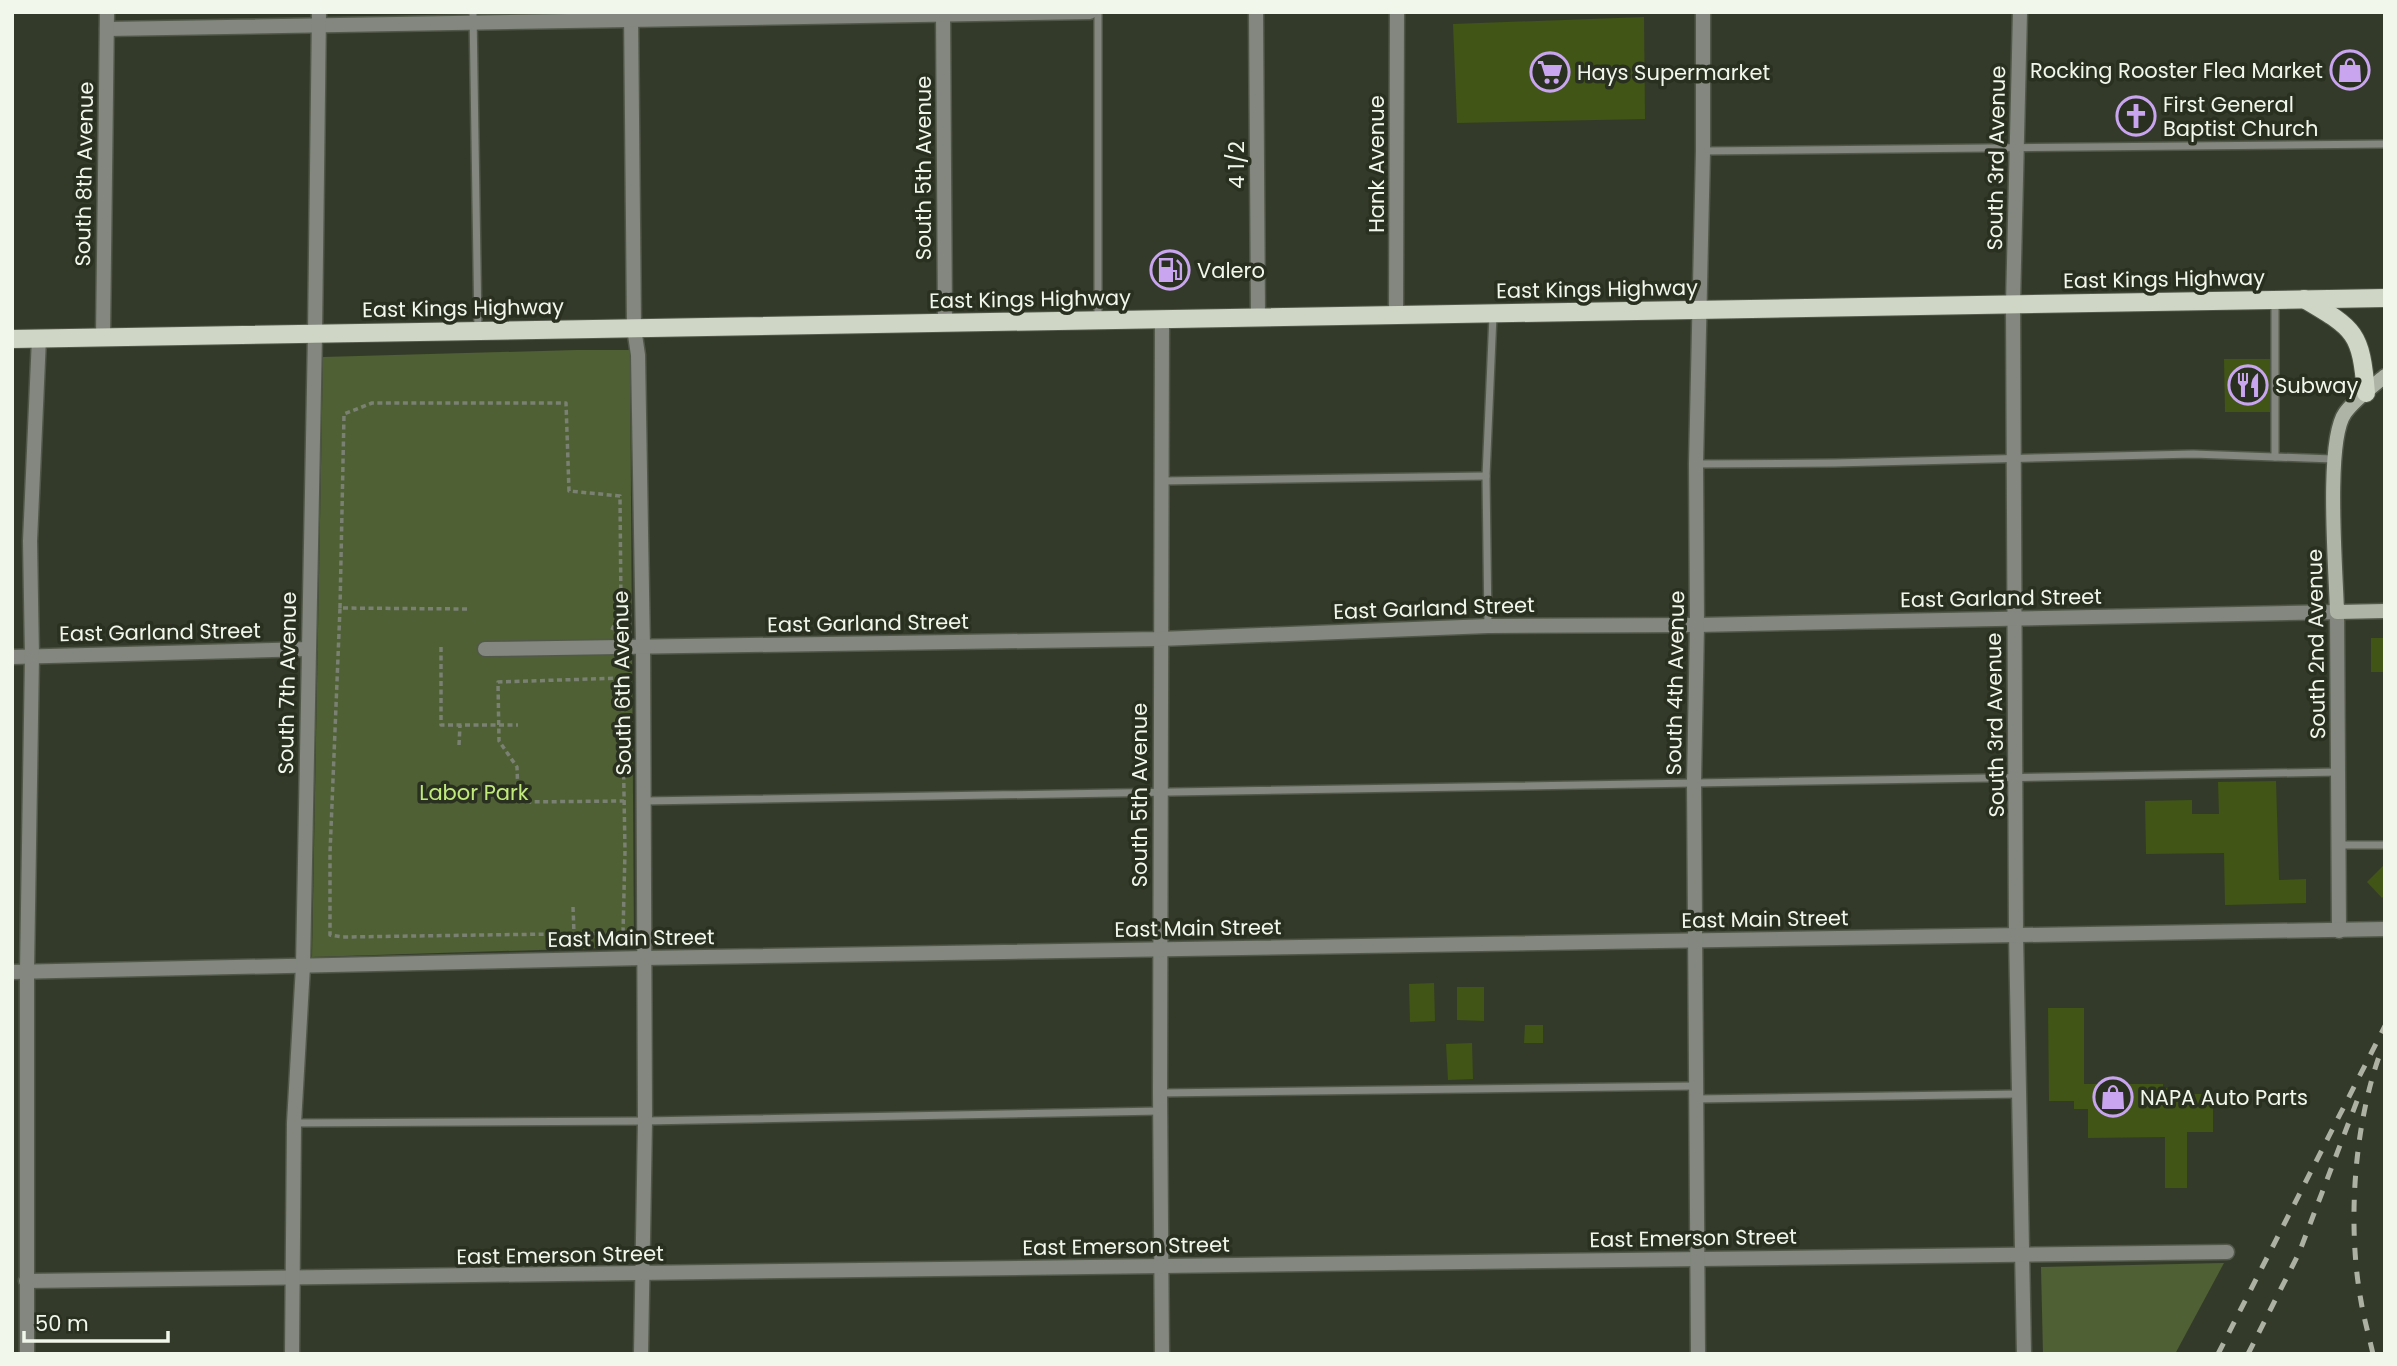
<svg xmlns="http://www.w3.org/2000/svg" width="2397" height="1366" font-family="Poppins,sans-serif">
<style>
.green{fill:#4f6034}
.building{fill:#405516}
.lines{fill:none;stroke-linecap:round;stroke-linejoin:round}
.service-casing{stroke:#525849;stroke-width:10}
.minor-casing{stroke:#525849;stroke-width:17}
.secondary-casing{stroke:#525849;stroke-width:17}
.primary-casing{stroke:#525849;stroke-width:20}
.path{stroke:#7a8072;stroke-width:3.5;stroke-dasharray:5 3.5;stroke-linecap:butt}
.service{stroke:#83877f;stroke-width:7}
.minor{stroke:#83877f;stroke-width:14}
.secondary{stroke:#aeb4a6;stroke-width:14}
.primary{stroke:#cfd6c5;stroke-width:18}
.rail{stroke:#acb1a4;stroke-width:5;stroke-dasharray:12 12;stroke-linecap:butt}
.labels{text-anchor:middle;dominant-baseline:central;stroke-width:7;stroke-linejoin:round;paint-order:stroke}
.poi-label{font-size:21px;fill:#f2f7ec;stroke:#2a3020;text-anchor:start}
.street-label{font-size:21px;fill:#f2f7ec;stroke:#2a3020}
.park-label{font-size:21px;fill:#c1e97c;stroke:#2a3020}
</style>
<rect width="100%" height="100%" fill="#343a2a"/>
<!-- green -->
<g class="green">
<polygon points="576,350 630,350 634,947 312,957 323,357"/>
<polygon points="2224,1263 2175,1354 2043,1354 2041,1267"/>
</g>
<!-- building -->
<g class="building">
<polygon points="1644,17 1645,119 1457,123 1453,24"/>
<polygon points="2224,359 2273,359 2273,412 2225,412"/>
<rect x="2371" y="638" width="14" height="34"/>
<polygon points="2276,781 2279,880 2306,879 2306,903 2225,905 2224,853 2146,854 2145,801 2192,800 2192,814 2219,814 2218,782"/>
<polygon points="2385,864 2385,895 2382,898 2367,882"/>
<polygon points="1434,983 1435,1021 1410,1022 1409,984"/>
<polygon points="1457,987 1484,987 1484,1021 1457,1020"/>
<polygon points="2048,1008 2084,1008 2084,1084 2163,1084 2163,1088 2178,1088 2178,1104 2185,1104 2184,1094 2213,1094 2213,1132 2187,1132 2187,1188 2165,1188 2165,1137 2088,1138 2088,1109 2074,1109 2074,1101 2049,1101"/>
<polygon points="1525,1025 1543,1025 1543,1043 1524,1043"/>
<polygon points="1472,1043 1473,1079 1448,1080 1446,1044"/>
</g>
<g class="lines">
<!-- service casing -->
<g class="service-casing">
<g id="service">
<polyline points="473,12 478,329"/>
<polyline points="1098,12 1098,320"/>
<polyline points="1703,151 2385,144"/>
<polyline points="2275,300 2275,457"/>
<polyline points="1696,464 1834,463 2193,454 2333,459"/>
<polyline points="1162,481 1486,476"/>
<polyline points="1488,626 1486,476 1493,315"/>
<polyline points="644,801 2338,772"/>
<polyline points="2338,845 2385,845"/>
<polyline points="1160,1093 1695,1086"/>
<polyline points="1696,1099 2019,1094"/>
<polyline points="294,1123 645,1121 1160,1111"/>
</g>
</g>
<!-- minor casing -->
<g class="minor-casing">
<g id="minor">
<polyline points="631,12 634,328 638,355 643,648 645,1121 641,1354"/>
<polyline points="943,12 945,323"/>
<polyline points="1256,12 1258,318"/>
<polyline points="2020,12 2013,304 2016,934 2024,1354"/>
<polyline points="107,29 1090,12"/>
<polyline points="1396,315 1397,12"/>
<polyline points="1162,320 1160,1093 1162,1354"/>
<polyline points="103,336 107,12"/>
<polyline points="485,649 1160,639 1488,626 1697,625 2337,612 2339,931"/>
<polyline points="12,657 309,649"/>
<polyline points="12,972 644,958 2385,929"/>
<polyline points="26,1281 2227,1252"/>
<polyline points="27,1354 27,971 32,656 30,541 39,338"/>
<polyline points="292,1354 294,1123 303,966 315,334 319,12"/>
<polyline points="1698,1354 1694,782 1697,625 1696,464 1703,151 1703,12"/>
</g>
</g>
<!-- secondary casing -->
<g class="secondary-casing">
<path id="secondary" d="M2385 376C2372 387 2355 399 2345 413 2325 441 2336 572 2337 612L2385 611"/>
</g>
<!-- primary casing -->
<g class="primary-casing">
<g id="primary">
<path d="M2304 299C2355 329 2361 332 2366 393"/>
<polyline points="12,339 2385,298"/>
</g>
</g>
<!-- path -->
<g class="path">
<polyline points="340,608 344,414 372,403 566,403 569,491 620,496 621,608 612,630"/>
<polyline points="467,609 340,608 330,853 330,935 343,937 623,933 625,851 622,678 498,682 499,741 517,767 518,796 521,802 624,801"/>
<polyline points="441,647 441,725 518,725"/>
<polyline points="459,745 460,725"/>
<polyline points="573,907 574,934"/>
</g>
<!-- service -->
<use href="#service" class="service"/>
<!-- minor -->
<use href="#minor" class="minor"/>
<!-- secondary -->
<use href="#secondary" class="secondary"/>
<!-- primary -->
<use href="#primary" class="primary"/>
<!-- rail -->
<g class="rail">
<polyline points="2218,1354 2385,1026"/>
<polyline points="2248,1354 2299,1253 2360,1093"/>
<path d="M2373 1354C2369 1336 2364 1319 2361 1301 2347 1225 2354 1124 2381 1051"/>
</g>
</g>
<!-- icons -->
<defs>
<g id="shop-ring" transform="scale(2.0125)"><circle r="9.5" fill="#2a3020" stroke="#c8a5ee" stroke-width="1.5"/><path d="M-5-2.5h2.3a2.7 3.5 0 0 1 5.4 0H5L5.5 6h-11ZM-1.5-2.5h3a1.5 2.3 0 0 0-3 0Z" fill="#c8a5ee"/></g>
<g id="supermarket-ring" transform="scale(2.0125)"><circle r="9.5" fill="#2a3020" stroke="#c8a5ee" stroke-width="1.5"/><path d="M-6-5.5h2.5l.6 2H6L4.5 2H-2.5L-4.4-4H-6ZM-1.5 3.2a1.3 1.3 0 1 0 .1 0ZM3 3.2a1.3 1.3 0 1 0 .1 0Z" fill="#c8a5ee"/></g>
<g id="church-ring" transform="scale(2.0125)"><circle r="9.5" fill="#2a3020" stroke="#c8a5ee" stroke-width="1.5"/><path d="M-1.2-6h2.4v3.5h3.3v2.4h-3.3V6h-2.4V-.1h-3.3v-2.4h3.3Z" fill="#c8a5ee"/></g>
<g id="fuel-ring" transform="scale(2.0125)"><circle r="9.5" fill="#2a3020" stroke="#c8a5ee" stroke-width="1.5"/><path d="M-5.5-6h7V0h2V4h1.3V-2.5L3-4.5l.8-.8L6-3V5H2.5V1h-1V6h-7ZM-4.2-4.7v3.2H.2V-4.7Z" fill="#c8a5ee"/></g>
<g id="restaurant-ring" transform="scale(2.0125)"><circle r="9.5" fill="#2a3020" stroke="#c8a5ee" stroke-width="1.5"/><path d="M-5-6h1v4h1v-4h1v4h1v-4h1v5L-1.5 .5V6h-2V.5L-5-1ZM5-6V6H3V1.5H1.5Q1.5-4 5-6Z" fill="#c8a5ee"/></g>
</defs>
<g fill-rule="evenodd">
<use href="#shop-ring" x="2350" y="70"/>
<use href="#supermarket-ring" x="1550" y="72"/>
<use href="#church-ring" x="2136" y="116"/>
<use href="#fuel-ring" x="1170" y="270"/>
<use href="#restaurant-ring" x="2248" y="385"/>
<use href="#shop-ring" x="2113" y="1097"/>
</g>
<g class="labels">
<!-- poi labels -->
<g class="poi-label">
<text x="2323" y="70" text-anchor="end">Rocking Rooster Flea Market</text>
<text x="1577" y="72">Hays Supermarket</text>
<text x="2163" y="104">First General<tspan x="2163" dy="24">Baptist Church</tspan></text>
<text x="1197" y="270">Valero</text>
<text x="2275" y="385">Subway</text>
<text x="2140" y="1097">NAPA Auto Parts</text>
</g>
<!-- street labels -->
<g class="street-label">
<text transform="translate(1996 158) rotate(-89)">South 3rd Avenue</text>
<text transform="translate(1376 164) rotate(-90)">Hank Avenue</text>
<text transform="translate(1236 165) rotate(-90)">4 1/2</text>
<text transform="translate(923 168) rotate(-90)">South 5th Avenue</text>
<text transform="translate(84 174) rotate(-89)">South 8th Avenue</text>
<text transform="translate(2164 279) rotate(-1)">East Kings Highway</text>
<text transform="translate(1597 289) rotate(-1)">East Kings Highway</text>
<text transform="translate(1030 299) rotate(-1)">East Kings Highway</text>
<text transform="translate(463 308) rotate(-1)">East Kings Highway</text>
<text transform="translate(2001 598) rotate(-1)">East Garland Street</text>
<text transform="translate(1434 608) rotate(-2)">East Garland Street</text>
<text transform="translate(868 623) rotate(-1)">East Garland Street</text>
<text transform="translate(160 632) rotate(-1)">East Garland Street</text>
<text transform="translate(2316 644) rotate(-91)">South 2nd Avenue</text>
<text transform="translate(287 683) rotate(-89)">South 7th Avenue</text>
<text transform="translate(622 683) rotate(-91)">South 6th Avenue</text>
<text transform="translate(1675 683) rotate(-89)">South 4th Avenue</text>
<text transform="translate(1995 725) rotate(-91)">South 3rd Avenue</text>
<text transform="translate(1139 795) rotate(-90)">South 5th Avenue</text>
<text transform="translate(1765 919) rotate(-1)">East Main Street</text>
<text transform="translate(1198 928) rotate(-1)">East Main Street</text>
<text transform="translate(631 938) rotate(-1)">East Main Street</text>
<text transform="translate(1693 1238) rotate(-1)">East Emerson Street</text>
<text transform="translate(1126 1246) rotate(-1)">East Emerson Street</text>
<text transform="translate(560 1255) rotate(-1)">East Emerson Street</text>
</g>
<!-- park labels -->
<g class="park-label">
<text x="474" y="792">Labor Park</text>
</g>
</g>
<!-- border -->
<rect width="2397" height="1366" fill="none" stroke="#f2f7ec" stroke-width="28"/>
<!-- scale -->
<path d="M24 1331v10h144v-10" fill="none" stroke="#f2f7ec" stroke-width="3.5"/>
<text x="35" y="1331" font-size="21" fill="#f2f7ec" stroke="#2a3020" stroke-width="5" paint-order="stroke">50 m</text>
</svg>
